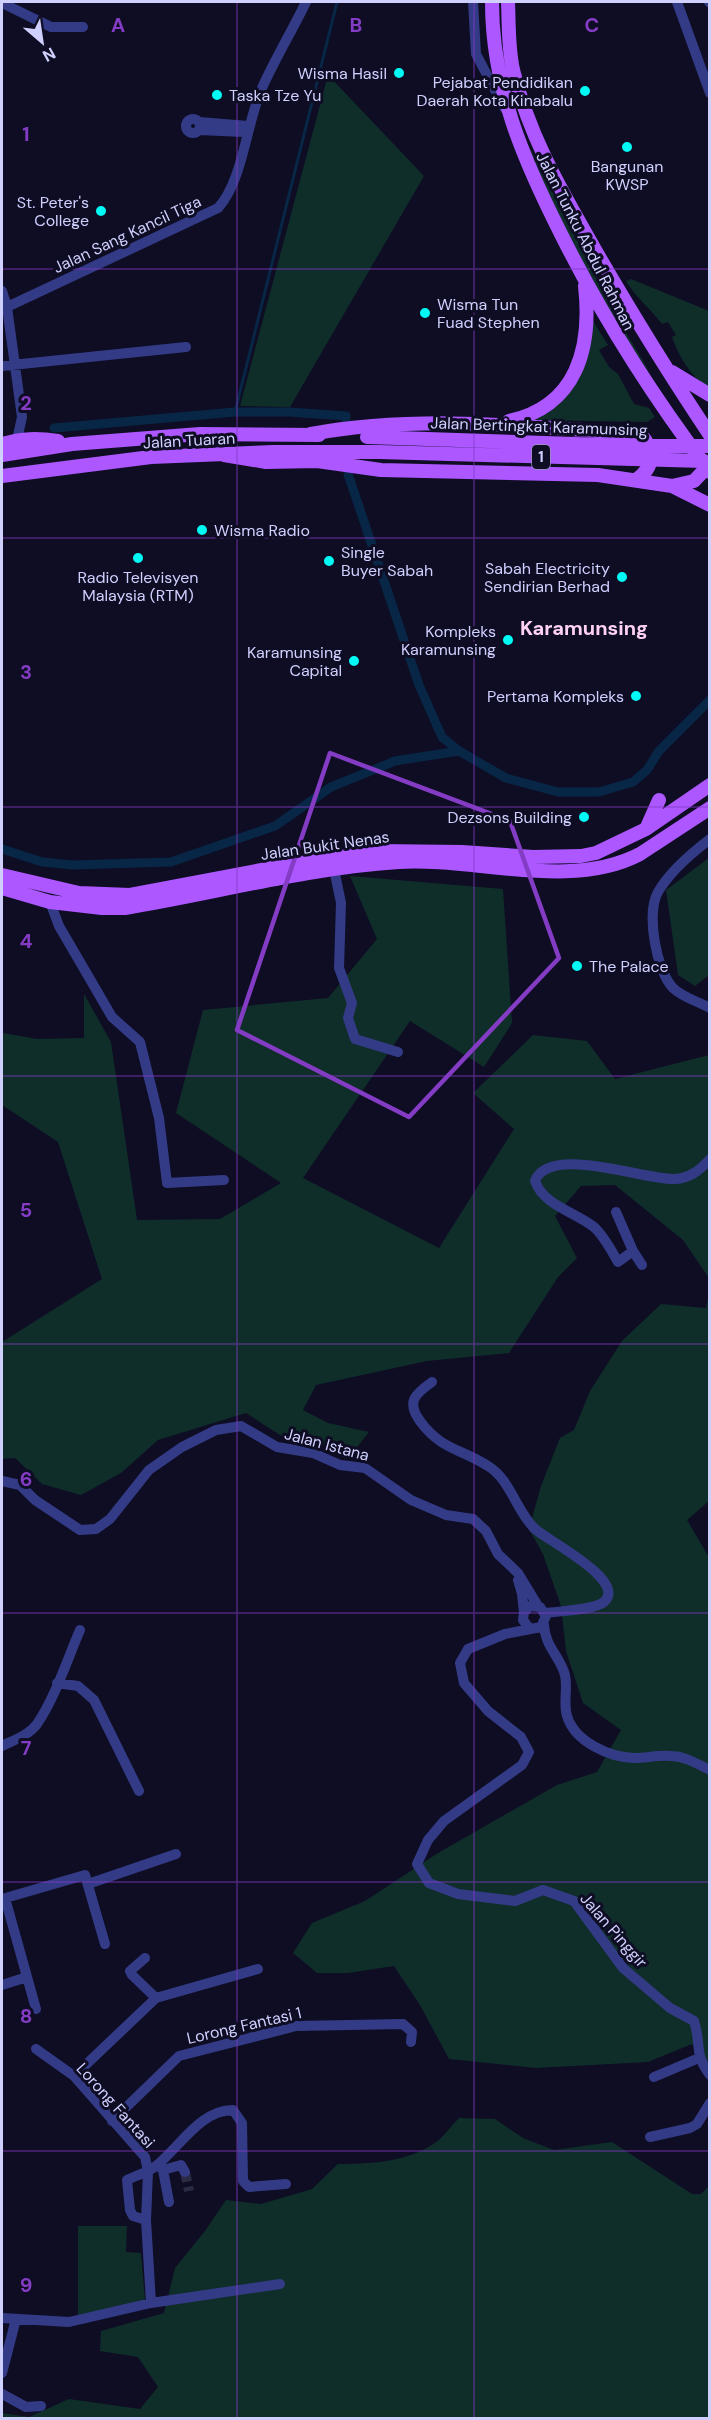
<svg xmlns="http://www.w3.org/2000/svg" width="711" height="2420" viewBox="0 0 711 2420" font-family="'DM Sans',sans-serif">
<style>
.green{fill:#0f2e2a}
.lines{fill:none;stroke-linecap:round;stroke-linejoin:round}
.stream{stroke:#082747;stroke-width:3}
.canal{stroke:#082747;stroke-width:9}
.minor-tunnel{stroke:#2b2a45;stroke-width:10;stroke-dasharray:10 5;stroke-linecap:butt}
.minor{stroke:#343b86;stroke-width:10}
.major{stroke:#ac57ff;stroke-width:14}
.major-bridge{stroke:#ac57ff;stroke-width:14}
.marked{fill:none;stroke:#843cc5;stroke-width:4.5;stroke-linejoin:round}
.grid{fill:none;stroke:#843cc5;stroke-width:1.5;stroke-opacity:0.55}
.poi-dot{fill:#00fbf6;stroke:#0e0d24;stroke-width:2}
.labels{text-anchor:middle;stroke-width:6;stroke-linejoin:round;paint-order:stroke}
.shield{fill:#0e0d24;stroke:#9696bd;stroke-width:1.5}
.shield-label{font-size:15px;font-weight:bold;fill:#d0d0ff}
.poi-label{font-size:16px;fill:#d0d0ff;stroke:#0e0d24;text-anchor:end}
.street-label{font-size:16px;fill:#d0d0ff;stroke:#0e0d24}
.quarter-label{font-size:20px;font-weight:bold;fill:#ffd2f4;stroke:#0e0d24}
.grid-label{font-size:20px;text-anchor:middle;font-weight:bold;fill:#843cc5;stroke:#0e0d24;stroke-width:6;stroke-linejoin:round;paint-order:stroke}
</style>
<rect width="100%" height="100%" fill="#0e0d24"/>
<!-- green -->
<path class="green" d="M328 75 424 176 290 407 240 406Z
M527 143 620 323 651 374 632 349 597 289 535 170Z
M631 279 709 311V389C690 375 680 359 672 337L676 335 668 322 662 324C650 308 636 298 626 281Z
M593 321 608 345 599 350 609 367 618 374 634 404 649 408 655 417 647 422 531 420 563 393Z
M709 858V975L695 986 678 975 666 890Z
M350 876 503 889 512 1023 484 1067 410 1021 303 1178 439 1248 514 1129 473 1093 533 1035 587 1041 615 1079 709 1055V1278L683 1240 615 1185 581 1186 555 1216 577 1258 558 1277 509 1353 427 1361 316 1385 303 1410 328 1423 369 1432 354 1451 283 1437 246 1413 158 1440 121 1473 81 1495 42 1484 15 1458 2 1459V1342L102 1279 58 1142 2 1105V1036L3 1033 37 1039 84 1038V994L111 1042 137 1220 220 1219 281 1183 176 1113 203 1010 328 998 377 939Z
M709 1293V1501L687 1520 710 1559 709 2067 692 2044 648 2062 536 2068 449 2059 420 2005 394 1966 348 1973H317L293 1953 312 1923 365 1901 438 1853 557 1785 597 1772 621 1730 583 1703 566 1651 561 1606 543 1554 529 1529 541 1486 560 1438 574 1430 590 1391 622 1341 661 1304 706 1308Z
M459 2118 495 2119 523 2138 554 2150 612 2142 692 2194H701L709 2186V2418H2V2413L29 2417 69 2399 140 2409 158 2387 138 2357 100 2351 101 2331 164 2313 175 2268 205 2231 226 2200 261 2204 312 2189 338 2164C371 2164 413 2162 440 2139 446 2133 452 2125 459 2118Z
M78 2226H127L126 2252 141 2253 145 2300 78 2318Z"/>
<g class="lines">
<!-- stream -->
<path class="stream" d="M235 412 337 2"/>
<!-- canal -->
<path class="canal" d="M54 428 235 412H289L346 416V420
M348 474 419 685 442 737 459 751 506 778 558 792H599L633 782 647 770 659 751 710 700
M2 849 42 862 73 865 171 862 275 826 331 787 395 761 459 751"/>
<!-- minor-tunnel -->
<path class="minor-tunnel" d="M185 2172 189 2191"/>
<!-- minor -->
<path class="minor" d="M473 2 476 54 505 109
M677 2 710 93
M709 2 710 3
M2 3 51 27H83
M186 126a7 7 0 1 1 14 0a7 7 0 1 1-14 0Z
M199 122 248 126
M199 130 244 132
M2 291 7 307 22 417 17 440
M7 307 218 208C243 181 246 124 262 88 275 59 292 31 306 2
M2 366 186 347
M710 839C693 852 669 873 658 892 646 913 656 970 673 988 682 997 699 1002 710 1008
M334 869 341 903 339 968 352 1003 348 1018 355 1039 398 1052
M50 902 59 926 112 1017 140 1042 159 1118 167 1183 224 1180
M616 1212 633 1251 618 1262C611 1250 604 1236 594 1227 575 1212 543 1205 535 1181 549 1144 644 1180 674 1179 689 1179 700 1170 710 1159
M633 1251 642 1265
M432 1382C415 1394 406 1402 420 1421 441 1450 462 1449 488 1466 511 1480 516 1511 535 1529 547 1540 628 1581 604 1602 594 1610 560 1611 546 1613
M2 1481 20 1485 35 1500 80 1530 96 1529 110 1519 149 1470 182 1447 216 1430 241 1426 277 1447 313 1453 340 1465 365 1468 411 1500 446 1515 473 1519 486 1531 498 1554 518 1573 538 1606
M518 1580 522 1594 524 1612
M544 1625C545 1647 560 1656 565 1675 568 1689 563 1703 567 1716 575 1742 609 1757 634 1758 646 1758 658 1755 671 1756 685 1756 697 1764 710 1770
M529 1628 523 1620 524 1612 530 1606 540 1607 546 1616 541 1627 505 1634 468 1649 460 1663 464 1683 488 1711 521 1737 529 1752 522 1765 444 1821 428 1840 417 1864 429 1883 458 1894 515 1901 543 1890 574 1901 623 1968 670 2008 694 2021C702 2045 693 2053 710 2075
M57 1683 78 1686 94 1700 139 1791
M2 1746C14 1740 29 1735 37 1724 55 1698 67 1660 80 1630
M88 1884 176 1854
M5 1898 36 2009
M2 1899 85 1875 105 1944
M145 1958 130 1971 132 1975 156 1998
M2 1985 27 1977
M36 2049 74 2076 145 2157 148 2172 146 2220 151 2303
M74 2076 156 1998 258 1969
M654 2077 699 2058
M112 2121 179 2056 296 2026 403 2024 412 2032 411 2042
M650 2137 690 2128 697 2124 710 2103
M158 2165 163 2170 169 2202
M163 2170 181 2165 185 2172
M146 2220 133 2216 130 2210 127 2180C137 2175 147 2173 156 2166 180 2147 200 2110 233 2110L242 2123 243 2181 249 2187 286 2184
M2 2318 69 2322 151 2303 280 2284
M2 2373 16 2319
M2 2394 26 2407 41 2406"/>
<!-- major -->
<path class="major" d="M492 2C492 87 523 159 561 234 603 318 653 397 710 472
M508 2C509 25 508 46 513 70 529 136 561 190 594 248 631 312 669 374 710 435
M672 372 710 395
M509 421C577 406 592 348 585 286
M311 434C419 414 531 427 640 434 655 449 655 467 636 480
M2 444C22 438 38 438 58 441
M2 455 72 444 200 434 319 435
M224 455 266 462 317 461 381 470 598 475 672 486 694 481 710 464
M2 476 151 457 273 452H379
M672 486 710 505
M647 827 659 800
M2 875 79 893 130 895 288 865 378 851 462 852 533 857 581 856 596 853 646 829 710 785
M2 888 50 902 102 908H125C216 893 306 868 398 862 474 857 570 891 640 854L710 808"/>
<!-- major-bridge -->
<path class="major-bridge" d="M367 437 633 446H710
M379 452 704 461"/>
</g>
<!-- marked area -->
<path class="marked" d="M330 753 510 821 559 958 409 1117 237 1030Z"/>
<!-- grid -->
<path class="grid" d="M237 2V2418M474 2V2418M2 269H710M2 538H710M2 807H710M2 1076H710M2 1344H710M2 1613H710M2 1882H710M2 2151H710"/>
<!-- markers -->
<g class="poi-dot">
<circle cx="399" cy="73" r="6"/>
<circle cx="585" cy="91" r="6"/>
<circle cx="217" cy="95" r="6"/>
<circle cx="627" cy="147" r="6"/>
<circle cx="101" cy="211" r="6"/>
<circle cx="425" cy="313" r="6"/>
<circle cx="202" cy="530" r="6"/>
<circle cx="138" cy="558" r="6"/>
<circle cx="329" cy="561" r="6"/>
<circle cx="622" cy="577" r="6"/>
<circle cx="508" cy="640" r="6"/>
<circle cx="354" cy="661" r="6"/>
<circle cx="636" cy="696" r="6"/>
<circle cx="584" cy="817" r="6"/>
<circle cx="577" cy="966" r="6"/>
</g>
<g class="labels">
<!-- shield labels -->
<rect class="shield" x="532" y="445" width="18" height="24" rx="4.5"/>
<g class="shield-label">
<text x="541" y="462">1</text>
</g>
<!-- poi labels -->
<g class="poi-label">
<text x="387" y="79">Wisma Hasil</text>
<text x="573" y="88">Pejabat Pendidikan<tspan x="573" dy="18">Daerah Kota Kinabalu</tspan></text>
<text x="229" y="101" text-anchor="start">Taska Tze Yu</text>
<text x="627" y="172" text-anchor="middle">Bangunan<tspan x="627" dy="18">KWSP</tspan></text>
<text x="89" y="208">St. Peter's<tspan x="89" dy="18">College</tspan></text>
<text x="437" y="310" text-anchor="start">Wisma Tun<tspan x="437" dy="18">Fuad Stephen</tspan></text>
<text x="214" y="536" text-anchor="start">Wisma Radio</text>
<text x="341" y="558" text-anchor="start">Single<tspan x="341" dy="18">Buyer Sabah</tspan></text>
<text x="610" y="574">Sabah Electricity<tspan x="610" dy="18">Sendirian Berhad</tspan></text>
<text x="138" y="583" text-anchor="middle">Radio Televisyen<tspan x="138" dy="18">Malaysia (RTM)</tspan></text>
<text x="496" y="637">Kompleks<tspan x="496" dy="18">Karamunsing</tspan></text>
<text x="342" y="658">Karamunsing<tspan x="342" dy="18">Capital</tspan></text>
<text x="624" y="702">Pertama Kompleks</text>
<text x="572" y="823">Dezsons Building</text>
<text x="589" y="972" text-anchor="start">The Palace</text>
</g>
<!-- street labels -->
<g class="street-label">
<text transform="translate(127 234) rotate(-25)" y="6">Jalan Sang Kancil Tiga</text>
<text transform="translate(586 241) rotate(63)" y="6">Jalan Tunku Abdul Rahman</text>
<text transform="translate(539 426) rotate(2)" y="6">Jalan Bertingkat Karamunsing</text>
<text transform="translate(189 440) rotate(-3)" y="6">Jalan Tuaran</text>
<text transform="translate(325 845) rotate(-8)" y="6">Jalan Bukit Nenas</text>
<text transform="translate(327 1444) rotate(15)" y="6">Jalan Istana</text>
<text transform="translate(614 1930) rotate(49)" y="6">Jalan Pinggir</text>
<text transform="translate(244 2025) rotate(-13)" y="6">Lorong Fantasi 1</text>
<text transform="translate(116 2105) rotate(48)" y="6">Lorong Fantasi</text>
</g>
<!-- quarter labels -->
<g class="quarter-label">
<text x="584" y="635">Karamunsing</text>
</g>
</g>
<g class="grid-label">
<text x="118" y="32">A</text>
<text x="356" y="32">B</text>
<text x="592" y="32">C</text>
<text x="26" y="141">1</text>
<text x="26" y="410">2</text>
<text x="26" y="679">3</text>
<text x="26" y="948">4</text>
<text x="26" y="1217">5</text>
<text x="26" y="1486">6</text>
<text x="26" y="1755">7</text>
<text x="26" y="2023">8</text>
<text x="26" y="2292">9</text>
</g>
<!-- border -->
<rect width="711" height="2420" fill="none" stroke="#d0d0ff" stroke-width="6"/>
<!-- north arrow -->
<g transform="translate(42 42) rotate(151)" stroke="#0e0d24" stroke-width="4.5" paint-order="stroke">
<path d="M0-4.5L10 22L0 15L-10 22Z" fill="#d0d0ff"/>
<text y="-9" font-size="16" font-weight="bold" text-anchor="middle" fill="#d0d0ff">N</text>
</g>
</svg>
